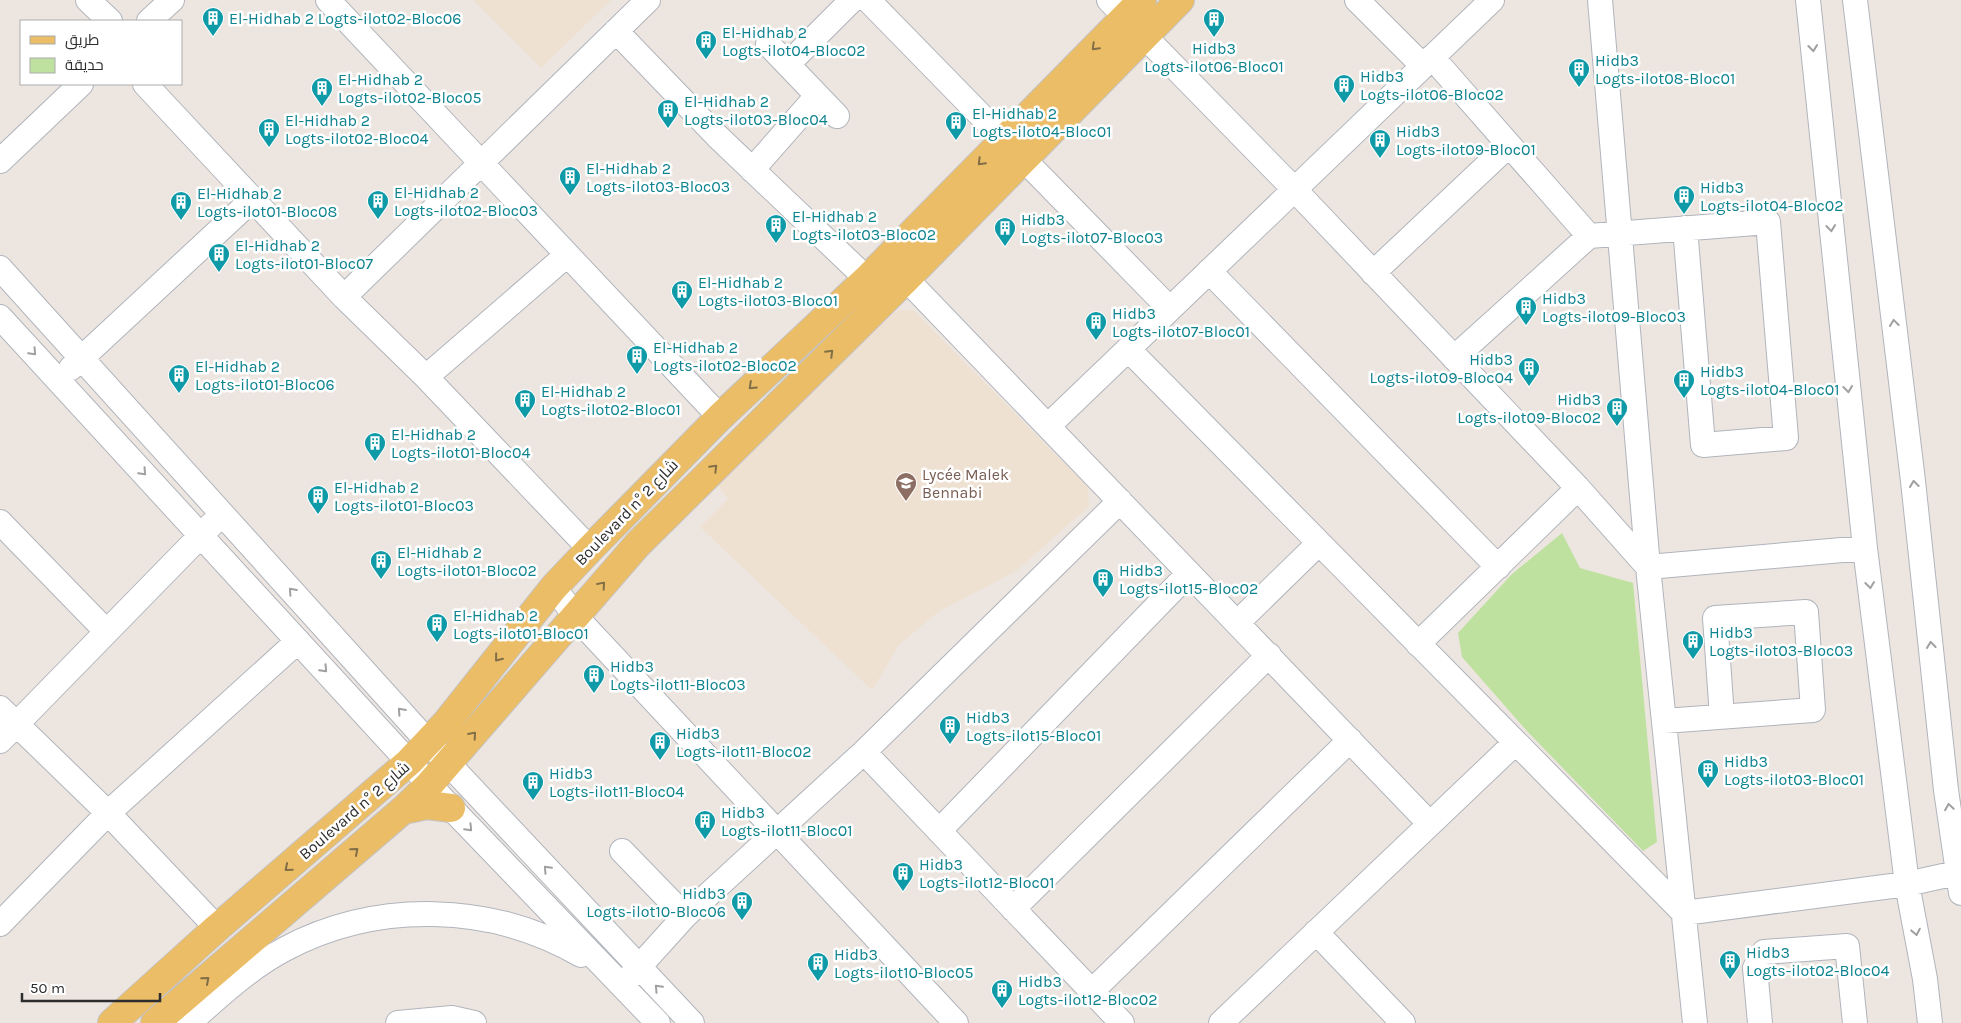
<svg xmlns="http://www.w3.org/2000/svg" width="1961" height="1023" viewBox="0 0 1961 1023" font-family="Karla,Cairo,sans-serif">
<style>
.education{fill:#eee1d1}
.green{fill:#bee19f}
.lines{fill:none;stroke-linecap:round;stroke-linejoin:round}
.minor-casing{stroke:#b0b4bc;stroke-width:26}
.major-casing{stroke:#c4c4c4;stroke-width:30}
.minor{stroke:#fff;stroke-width:24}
.major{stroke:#ebbd67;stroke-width:28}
.oneway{stroke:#826e47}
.oneway2{stroke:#a0a0a0}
.labels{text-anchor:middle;stroke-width:5;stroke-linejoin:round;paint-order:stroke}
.culture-label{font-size:16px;fill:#0d838f;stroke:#fff;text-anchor:start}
.education-label{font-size:16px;fill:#785e54;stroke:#fff;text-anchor:start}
.street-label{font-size:16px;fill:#2d2d2d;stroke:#fff}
</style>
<rect width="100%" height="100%" fill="#ede6e0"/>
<!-- education -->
<path class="education" d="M473 0H611L541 68Z
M902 310H912L916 313 1088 487 1089 506 1016 571 938 612 899 645 872 690 700 527 728 499 716 483 895 312Z"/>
<!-- green -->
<path class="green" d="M1562 533 1580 568 1633 583 1657 842 1643 851 1526 730 1462 657 1458 633 1512 574Z"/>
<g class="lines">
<!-- minor casing -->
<g class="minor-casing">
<path id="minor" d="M88 0 110 21
M328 0 720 417
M868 0 1170 309
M1109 0 1294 189 1578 488 1648 567 1865 548
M1357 0 1423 66
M1600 0 1648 567 1695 1023
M1808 0 1865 548 1907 884 1925 979 1930 1023
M1855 0 1913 481 1946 790 1961 893
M149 21 172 0
M616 31 717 136 867 279
M768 44 837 116
M1432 57 1589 236
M788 64 852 0
M145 84 344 297 426 377 590 549
M0 161 81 84
M752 170 817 96
M886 258 1430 824
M0 268 429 743 692 1023
M1209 271 1498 567
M1373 273 1509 145
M344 297 648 0
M0 317 451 808 658 1023
M1128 349 1684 913 1907 884 1961 872
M1454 358 1589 236 1768 222 1786 438 1703 445 1685 228
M71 368 253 199
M426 377 567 255
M1048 426 1492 0
M0 522 106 631
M554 587 575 616 956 1023
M1237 623 1318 544
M1418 644 1578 488
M0 708 108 813 217 928
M1664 721 1813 710 1806 612 1715 618 1722 717
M0 741 212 524
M864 752 1122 1023
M939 831 1189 573
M622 851 685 916
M1013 909 1269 655
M0 924 108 813 298 641
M1316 932 1403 1023
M628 979 685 916 864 752 1120 501
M1092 991 1350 740
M189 1023C219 996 249 968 285 949 377 900 492 903 581 955
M398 1023 452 1018 474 1023
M1221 1023 1515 743
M1760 1023 1755 968 1764 952 1847 946 1855 1023"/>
</g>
<!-- major casing -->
<g class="major-casing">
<path id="major" d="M403 810 427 805 451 808
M112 1023 217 928 409 762 446 723 554 587 590 549 720 417 867 279 1142 0
M155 1023 403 810 429 785 638 544 906 279 1180 0"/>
</g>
<!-- minor -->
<use href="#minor" class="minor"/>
<!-- major -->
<use href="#major" class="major"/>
</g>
<!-- one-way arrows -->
<defs><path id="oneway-chevron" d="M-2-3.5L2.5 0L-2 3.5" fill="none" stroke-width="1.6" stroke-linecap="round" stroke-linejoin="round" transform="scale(1.25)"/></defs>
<g class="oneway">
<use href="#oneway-chevron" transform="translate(1095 47) rotate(135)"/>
<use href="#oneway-chevron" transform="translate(981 162) rotate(135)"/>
<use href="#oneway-chevron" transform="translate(830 353) rotate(-45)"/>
<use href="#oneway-chevron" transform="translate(752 386) rotate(137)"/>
<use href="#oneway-chevron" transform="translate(714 468) rotate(-45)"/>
<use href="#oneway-chevron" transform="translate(602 585) rotate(-49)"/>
<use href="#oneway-chevron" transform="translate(498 658) rotate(129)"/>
<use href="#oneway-chevron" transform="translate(473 735) rotate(-49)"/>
<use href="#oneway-chevron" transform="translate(355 851) rotate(-41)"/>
<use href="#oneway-chevron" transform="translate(288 868) rotate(140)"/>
<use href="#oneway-chevron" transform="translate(206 980) rotate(-41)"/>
</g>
<g class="oneway2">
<use href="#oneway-chevron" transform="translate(1813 48) rotate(84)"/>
<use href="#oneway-chevron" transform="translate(1831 228) rotate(84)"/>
<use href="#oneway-chevron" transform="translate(1894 323) rotate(-97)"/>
<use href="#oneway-chevron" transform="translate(33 352) rotate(47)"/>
<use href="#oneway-chevron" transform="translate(1848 389) rotate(84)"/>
<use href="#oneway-chevron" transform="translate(143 472) rotate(47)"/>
<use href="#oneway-chevron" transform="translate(1914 484) rotate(-96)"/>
<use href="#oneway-chevron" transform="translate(1870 585) rotate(83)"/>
<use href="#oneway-chevron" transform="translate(292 591) rotate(-132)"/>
<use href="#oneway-chevron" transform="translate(1931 645) rotate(-96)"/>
<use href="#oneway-chevron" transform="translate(324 669) rotate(47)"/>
<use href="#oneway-chevron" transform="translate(401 711) rotate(-132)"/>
<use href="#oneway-chevron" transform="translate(1949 807) rotate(-99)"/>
<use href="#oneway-chevron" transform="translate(469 828) rotate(46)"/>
<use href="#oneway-chevron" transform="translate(547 869) rotate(-133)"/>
<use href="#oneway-chevron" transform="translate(1916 932) rotate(79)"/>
<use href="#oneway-chevron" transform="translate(658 988) rotate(-133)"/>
</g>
<!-- icons -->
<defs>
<g id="building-pin" transform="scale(1.125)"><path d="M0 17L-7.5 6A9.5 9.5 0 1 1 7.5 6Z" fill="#0f9aa8" stroke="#fff"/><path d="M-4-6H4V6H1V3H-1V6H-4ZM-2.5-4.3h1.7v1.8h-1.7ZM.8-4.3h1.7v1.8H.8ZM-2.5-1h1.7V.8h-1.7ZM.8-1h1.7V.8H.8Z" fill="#fff"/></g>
<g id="school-pin" transform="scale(1.125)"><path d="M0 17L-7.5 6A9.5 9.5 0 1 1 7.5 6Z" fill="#8d6e63" stroke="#fff"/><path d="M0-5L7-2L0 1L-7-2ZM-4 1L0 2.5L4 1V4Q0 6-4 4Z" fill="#fff"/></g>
</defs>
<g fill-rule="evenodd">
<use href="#building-pin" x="213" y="18"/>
<use href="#building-pin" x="1214" y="19"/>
<use href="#building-pin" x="706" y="41"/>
<use href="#building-pin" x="1579" y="69"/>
<use href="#building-pin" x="1344" y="85"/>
<use href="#building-pin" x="322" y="88"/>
<use href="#building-pin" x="668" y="110"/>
<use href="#building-pin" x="956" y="122"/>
<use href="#building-pin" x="269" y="129"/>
<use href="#building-pin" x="1380" y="140"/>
<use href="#building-pin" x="570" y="177"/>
<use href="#building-pin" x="1684" y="196"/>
<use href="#building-pin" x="378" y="201"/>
<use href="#building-pin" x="181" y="202"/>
<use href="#building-pin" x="776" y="225"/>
<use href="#building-pin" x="1005" y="228"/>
<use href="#building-pin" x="219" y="254"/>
<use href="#building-pin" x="682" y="291"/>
<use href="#building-pin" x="1526" y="307"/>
<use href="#building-pin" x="1096" y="322"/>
<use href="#building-pin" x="637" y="356"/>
<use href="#building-pin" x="1529" y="368"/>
<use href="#building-pin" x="179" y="375"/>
<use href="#building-pin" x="1684" y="380"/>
<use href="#building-pin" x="525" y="400"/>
<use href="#building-pin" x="1617" y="408"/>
<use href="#building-pin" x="375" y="443"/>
<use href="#school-pin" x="906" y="483"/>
<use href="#building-pin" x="318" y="496"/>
<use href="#building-pin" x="381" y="561"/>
<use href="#building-pin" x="1103" y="579"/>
<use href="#building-pin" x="437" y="624"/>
<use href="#building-pin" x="1693" y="641"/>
<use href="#building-pin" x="594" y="675"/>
<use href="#building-pin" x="950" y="726"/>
<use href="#building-pin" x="660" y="742"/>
<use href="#building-pin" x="1708" y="770"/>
<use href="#building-pin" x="533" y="782"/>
<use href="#building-pin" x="705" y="821"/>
<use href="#building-pin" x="903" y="873"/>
<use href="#building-pin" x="742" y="902"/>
<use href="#building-pin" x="1730" y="961"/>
<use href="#building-pin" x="818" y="963"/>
<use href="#building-pin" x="1002" y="990"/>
</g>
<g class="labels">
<!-- culture labels -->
<g class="culture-label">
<text x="229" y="24">El-Hidhab 2 Logts-ilot02-Bloc06</text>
<text x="722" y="38">El-Hidhab 2<tspan x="722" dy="18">Logts-ilot04-Bloc02</tspan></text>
<text x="1214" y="54" text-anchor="middle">Hidb3<tspan x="1214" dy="18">Logts-ilot06-Bloc01</tspan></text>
<text x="1595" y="66">Hidb3<tspan x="1595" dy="18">Logts-ilot08-Bloc01</tspan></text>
<text x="1360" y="82">Hidb3<tspan x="1360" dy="18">Logts-ilot06-Bloc02</tspan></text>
<text x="338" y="85">El-Hidhab 2<tspan x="338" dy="18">Logts-ilot02-Bloc05</tspan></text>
<text x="684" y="107">El-Hidhab 2<tspan x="684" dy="18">Logts-ilot03-Bloc04</tspan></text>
<text x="972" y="119">El-Hidhab 2<tspan x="972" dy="18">Logts-ilot04-Bloc01</tspan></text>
<text x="285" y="126">El-Hidhab 2<tspan x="285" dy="18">Logts-ilot02-Bloc04</tspan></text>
<text x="1396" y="137">Hidb3<tspan x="1396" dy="18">Logts-ilot09-Bloc01</tspan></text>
<text x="586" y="174">El-Hidhab 2<tspan x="586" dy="18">Logts-ilot03-Bloc03</tspan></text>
<text x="1700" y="193">Hidb3<tspan x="1700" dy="18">Logts-ilot04-Bloc02</tspan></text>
<text x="394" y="198">El-Hidhab 2<tspan x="394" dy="18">Logts-ilot02-Bloc03</tspan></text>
<text x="197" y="199">El-Hidhab 2<tspan x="197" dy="18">Logts-ilot01-Bloc08</tspan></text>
<text x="792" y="222">El-Hidhab 2<tspan x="792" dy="18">Logts-ilot03-Bloc02</tspan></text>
<text x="1021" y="225">Hidb3<tspan x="1021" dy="18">Logts-ilot07-Bloc03</tspan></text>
<text x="235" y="251">El-Hidhab 2<tspan x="235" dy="18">Logts-ilot01-Bloc07</tspan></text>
<text x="698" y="288">El-Hidhab 2<tspan x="698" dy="18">Logts-ilot03-Bloc01</tspan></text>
<text x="1542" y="304">Hidb3<tspan x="1542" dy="18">Logts-ilot09-Bloc03</tspan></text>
<text x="1112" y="319">Hidb3<tspan x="1112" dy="18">Logts-ilot07-Bloc01</tspan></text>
<text x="653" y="353">El-Hidhab 2<tspan x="653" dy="18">Logts-ilot02-Bloc02</tspan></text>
<text x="1513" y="365" text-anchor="end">Hidb3<tspan x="1513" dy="18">Logts-ilot09-Bloc04</tspan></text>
<text x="195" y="372">El-Hidhab 2<tspan x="195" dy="18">Logts-ilot01-Bloc06</tspan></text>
<text x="1700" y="377">Hidb3<tspan x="1700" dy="18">Logts-ilot04-Bloc01</tspan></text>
<text x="541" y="397">El-Hidhab 2<tspan x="541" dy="18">Logts-ilot02-Bloc01</tspan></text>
<text x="1601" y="405" text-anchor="end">Hidb3<tspan x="1601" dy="18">Logts-ilot09-Bloc02</tspan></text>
<text x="391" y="440">El-Hidhab 2<tspan x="391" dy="18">Logts-ilot01-Bloc04</tspan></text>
<text x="334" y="493">El-Hidhab 2<tspan x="334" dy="18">Logts-ilot01-Bloc03</tspan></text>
<text x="397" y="558">El-Hidhab 2<tspan x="397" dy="18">Logts-ilot01-Bloc02</tspan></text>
<text x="1119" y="576">Hidb3<tspan x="1119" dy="18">Logts-ilot15-Bloc02</tspan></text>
<text x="453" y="621">El-Hidhab 2<tspan x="453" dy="18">Logts-ilot01-Bloc01</tspan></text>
<text x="1709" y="638">Hidb3<tspan x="1709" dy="18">Logts-ilot03-Bloc03</tspan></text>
<text x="610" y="672">Hidb3<tspan x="610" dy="18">Logts-ilot11-Bloc03</tspan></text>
<text x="966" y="723">Hidb3<tspan x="966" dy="18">Logts-ilot15-Bloc01</tspan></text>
<text x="676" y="739">Hidb3<tspan x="676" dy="18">Logts-ilot11-Bloc02</tspan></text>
<text x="1724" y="767">Hidb3<tspan x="1724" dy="18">Logts-ilot03-Bloc01</tspan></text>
<text x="549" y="779">Hidb3<tspan x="549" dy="18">Logts-ilot11-Bloc04</tspan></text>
<text x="721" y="818">Hidb3<tspan x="721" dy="18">Logts-ilot11-Bloc01</tspan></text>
<text x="919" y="870">Hidb3<tspan x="919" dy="18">Logts-ilot12-Bloc01</tspan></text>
<text x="726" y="899" text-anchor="end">Hidb3<tspan x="726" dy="18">Logts-ilot10-Bloc06</tspan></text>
<text x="1746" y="958">Hidb3<tspan x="1746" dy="18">Logts-ilot02-Bloc04</tspan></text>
<text x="834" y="960">Hidb3<tspan x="834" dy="18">Logts-ilot10-Bloc05</tspan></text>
<text x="1018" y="987">Hidb3<tspan x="1018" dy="18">Logts-ilot12-Bloc02</tspan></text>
</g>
<!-- education labels -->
<g class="education-label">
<text x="922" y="480">Lycée Malek<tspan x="922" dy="18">Bennabi</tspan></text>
</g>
<!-- street labels -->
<g class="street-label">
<text transform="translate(626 512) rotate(-46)" y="6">Boulevard n° شارع 2</text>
<text transform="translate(354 810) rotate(-41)" y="6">Boulevard n° شارع 2</text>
</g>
</g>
<!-- legend -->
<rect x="20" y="20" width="162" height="65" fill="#ffffff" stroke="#ababab"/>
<rect x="30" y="36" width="25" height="8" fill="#ebbd67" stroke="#ababab"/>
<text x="65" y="45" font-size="15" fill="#2d2d2d">طريق</text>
<rect x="30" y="58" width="25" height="15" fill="#bee19f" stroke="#ababab"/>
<text x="65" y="70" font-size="15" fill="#2d2d2d">حديقة</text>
<!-- scale -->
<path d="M22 993v8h138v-8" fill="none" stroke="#2d2d2d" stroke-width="2.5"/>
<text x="30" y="993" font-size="15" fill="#2d2d2d" stroke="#ffffff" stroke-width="4" paint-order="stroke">50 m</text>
</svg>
